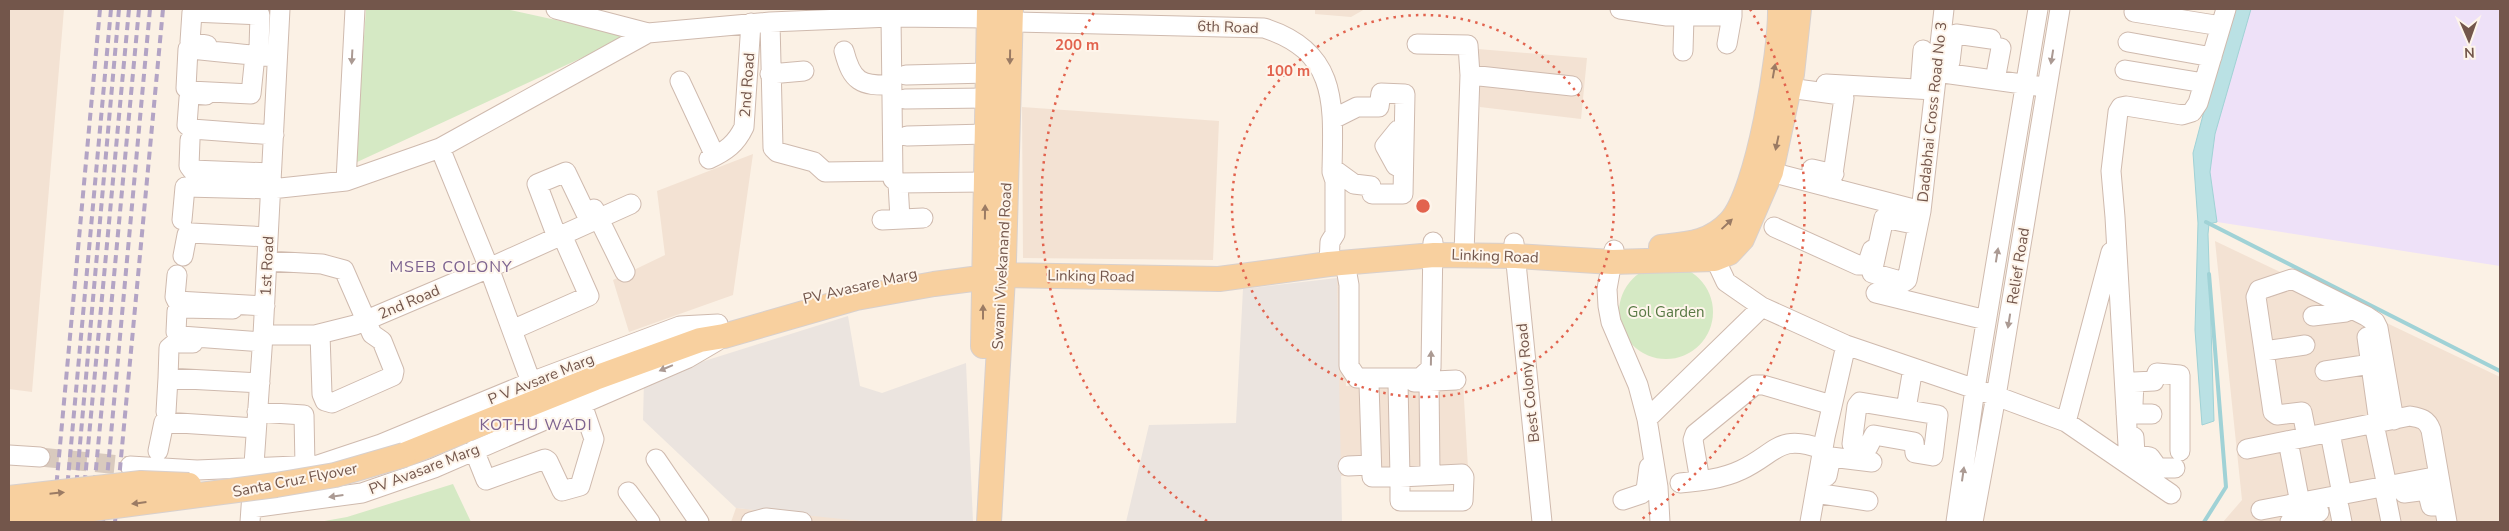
<svg xmlns="http://www.w3.org/2000/svg" width="2509" height="531" viewBox="0 0 2509 531" font-family="'Nunito Sans',sans-serif">
<style>
.residential{fill:#f3e2d3}
.industrial{fill:#ebe4df}
.education{fill:#eee1f8}
.green{fill:#d5e9c4}
.water{fill:#bae1e4;stroke:#a0d2d6}
.lines{fill:none;stroke-linecap:round;stroke-linejoin:round}
.stream{stroke:#a0d2d6;stroke-width:4}
.minor-tunnel{stroke:#d9cabe;stroke-width:19;stroke-dasharray:19 9;stroke-linecap:butt}
.minor-casing{stroke:#cfbaae;stroke-width:21}
.major-casing{stroke:#d8d0cd;stroke-width:26}
.minor{stroke:#fff;stroke-width:19}
.major{stroke:#f8d09f;stroke-width:24}
.rail{stroke:#b3a4c5;stroke-width:4;stroke-dasharray:8 5;stroke-linecap:butt}
.major-bridge-casing{stroke:#d8d0cd;stroke-width:26;stroke-linecap:butt}
.major-bridge{stroke:#f8d09f;stroke-width:24}
.oneway{fill:#ab9a93}
.oneway2{fill:#9b7b64}
.ring{fill:none;stroke:#e2634e;stroke-width:2.5;stroke-dasharray:2.5 5}
.labels{text-anchor:middle;stroke-width:4;stroke-linejoin:round;paint-order:stroke}
.street-label{font-size:15px;fill:#73564b;stroke:#fef5eb}
.park-label{font-size:15px;fill:#577843;stroke:#fef5eb}
.neighbourhood-label{font-size:16px;letter-spacing:1px;fill:#7d6390;stroke:#fef5eb}
.centre{fill:#e2634e;stroke:#fef5eb;stroke-width:2.5}
.ring-label{font-size:15px;text-anchor:middle;font-weight:bold;fill:#e2634e;stroke:#fef5eb;stroke-width:4;stroke-linejoin:round;paint-order:stroke}
</style>
<rect width="100%" height="100%" fill="#fbf1e5"/>
<!-- residential -->
<path class="residential" d="M9 9H64L32 392 9 389Z
M1315 9H1365L1351 17 1315 14Z
M1478 49 1587 58 1581 119 1480 107Z
M1022 107 1219 121 1213 260 1023 258Z
M753 154 733 295 629 332 613 280 665 255 657 191Z
M2215 241 2500 377V522H2223L2242 500Z
M1345 277 1346 386 1463 382 1468 468 1340 476 1337 278Z
M736 508 837 517 871 522H731Z"/>
<!-- industrial -->
<path class="industrial" d="M1337 278 1342 522H1126L1149 425 1236 423 1243 289Z
M848 316 860 386 882 393 966 363 973 522H871L736 508 643 420 644 380Z"/>
<!-- education -->
<path class="education" d="M2251 9H2500V266L2217 222 2210 172 2215 134Z"/>
<!-- green -->
<path class="green" d="M366 9H506L629 36 355 163Z
M1619 312a47 47 0 1 1 94 0a47 47 0 1 1-94 0Z
M453 484 471 522H319L347 517Z"/>
<!-- water -->
<path class="water" d="M2231 9H2251L2215 134 2210 172 2217 222 2209 224 2208 234 2214 421 2202 425 2195 330 2198 223 2193 153Z"/>
<g class="lines">
<!-- stream -->
<path class="stream" d="M2206 222 2500 371
M2204 522 2226 487 2209 274"/>
<!-- minor-tunnel -->
<path class="minor-tunnel" d="M40 457 130 466"/>
<!-- minor casing -->
<g class="minor-casing">
<path id="minor" d="M556 9 648 33 770 22 891 17 989 18
M1620 9 1667 16H1732V9
M2134 12 2221 26
M891 17 893 179 898 183 985 182
M770 22 773 148 777 152 814 162 825 172 892 171
M1011 22 1264 28C1340 52 1333 107 1332 172L1335 181V234L1330 242 1329 264
M2128 42 2212 57
M1417 44 1468 45 1470 75 1464 254
M1727 44 1732 16
M207 45 190 42 192 12 260 15 259 48
M844 51C852 82 861 86 891 85
M1683 51 1684 17
M255 55 251 94 190 91 186 88 188 49H191C220 52 248 55 277 57
M1950 62 1953 37 1956 34 1991 39
M2125 70 2204 83
M1936 72 2037 86
M770 74 804 71
M906 75 988 73
M1470 75 1572 86
M1995 80 2001 48
M680 81 715 156
M1826 84 1934 90
M1789 88 1841 95 1844 98 1831 188
M1920 89 1923 50
M206 95 193 94 189 98 187 125 192 129 274 135
M905 99 987 98
M907 136 986 134
M190 140 189 166 192 170 271 173
M440 148 489 268 531 382
M709 159C726 151 736 144 744 127L751 23
M1396 166 1385 146 1398 130
M1332 168 1354 184 1371 186 1372 194H1403L1405 94 1381 93 1379 107H1357L1333 119
M1812 169 1834 174
M1771 172 1921 211 1944 9
M346 181 355 9
M898 183 900 219
M594 209 625 272
M182 220 185 187 271 189 346 181 440 148 648 33
M882 220 923 218
M1918 225 1884 218 1872 273 1904 282 1907 280 1921 211
M1774 227 1858 265H1867L1872 250
M557 237 537 184 566 172 590 222
M1514 243 1542 522
M1709 246 1726 282 1762 307 1846 345 1996 396 2066 422 2171 494
M1614 250 1607 289 1608 306 1611 322 1638 385 1647 419
M183 256 187 235 191 233 268 237
M267 261 322 264 344 270 372 334 382 341 394 371 393 376 332 403 325 401 322 394 320 334
M1345 263 1349 285V366L1357 378H1420L1431 368 1433 242
M177 275 175 297 177 301 265 306
M1876 293 1986 320
M233 309 180 308 177 311 176 332 181 336 262 342
M2313 316 2346 312
M512 330 589 296 562 235
M263 335H315L355 325 489 268 631 204
M2367 337 2379 423
M2264 351 2305 345
M2325 371 2371 364
M168 378 169 348 175 343H193
M1429 381 1430 475
M1414 382 1456 380
M1369 384 1372 477H1400L1398 383
M1860 402 1938 415 1933 456 1915 453 1914 442 1874 435 1868 447 1852 444 1857 406Z
M2133 404 2134 382 2154 381 2157 373 2180 375V451
M1906 409 1913 368
M166 412 168 378 260 383
M257 412 304 415 305 466
M2126 414H2152
M2066 422 2111 252
M2374 424 2387 486
M2330 433 2342 494
M2134 437 2135 454 2150 457 2158 468H2175
M2307 437 2302 412 2277 415 2273 412 2256 297 2259 290 2292 279 2366 316 2375 322 2378 328 2394 420
M2288 441 2300 503
M2247 449 2410 416C2421 418 2427 419 2431 430L2447 522
M474 450 486 480 545 459 548 461 562 491 580 486 594 439 582 404
M158 451 164 422 256 428
M9 455 40 457
M656 459 699 522
M2129 463 2115 217 2111 171 2118 112 2121 107 2126 106 2182 115 2192 112 2198 103 2226 9
M130 466 197 470 318 465 381 444 531 382 680 326 718 324
M1348 466 1371 465
M1462 474 1464 477 1463 501H1400V477Z
M1827 476 1831 457 1872 462
M1700 481 1693 440 1695 434 1755 385H1763L1832 405
M1680 483C1701 481 1722 479 1741 470 1777 453 1778 433 1822 449
M628 492 650 522
M1815 493 1868 501
M2404 493 2427 490 2431 506 2444 505
M2386 497 2391 522
M1623 500 1641 494 1646 490 1649 467
M2339 507 2342 522
M251 508 362 493 434 468 688 358 717 341
M2261 510 2439 476
M250 522 263 335 280 9
M751 522 766 518 802 522
M1660 522 1658 487 1647 419 1762 307
M1810 522 1825 437 1846 345
M1956 522 1975 389 2038 9
M1973 522 1996 396 2060 9
M2290 522 2294 517 2319 512"/>
</g>
<!-- major casing -->
<g class="major-casing">
<path id="major" d="M1661 247C1689 244 1710 243 1730 222 1758 193 1781 50 1780 9
M983 346 989 9
M404 455 595 378 700 340 724 336 856 298 934 284 1003 275 1219 279 1329 264 1434 255 1516 256 1612 262 1714 259 1729 253 1742 239 1771 172 1792 74 1799 9
M989 522 1004 260 1011 9"/>
</g>
<!-- minor -->
<use href="#minor" class="minor"/>
<!-- major -->
<use href="#major" class="major"/>
<!-- rail -->
<path class="rail" d="M53 522 100 9
M64 522 111 9
M73 522 119 9
M81 522 129 9
M91 522 139 9
M103 522 150 9
M115 522 163 9"/>
<!-- major-bridge casing -->
<g class="major-bridge-casing">
<path id="major-bridge" d="M9 498 141 483 189 485
M9 520 276 485 335 475 404 455"/>
</g>
<!-- major-bridge -->
<use href="#major-bridge" class="major-bridge"/>
</g>
<!-- one-way arrows -->
<defs><path id="oneway-solid" d="M-6-.8H1V-3.2L6.5 0L1 3.2V.8H-6Z" transform="scale(1.25)"/></defs>
<g class="oneway">
<use href="#oneway-solid" transform="translate(352 57) rotate(93)"/>
<use href="#oneway-solid" transform="translate(2052 57) rotate(99)"/>
<use href="#oneway-solid" transform="translate(1997 255) rotate(-81)"/>
<use href="#oneway-solid" transform="translate(2009 321) rotate(99)"/>
<use href="#oneway-solid" transform="translate(1431 358) rotate(-89)"/>
<use href="#oneway-solid" transform="translate(666 368) rotate(157)"/>
<use href="#oneway-solid" transform="translate(1963 474) rotate(-82)"/>
<use href="#oneway-solid" transform="translate(336 496) rotate(172)"/>
</g>
<g class="oneway2">
<use href="#oneway-solid" transform="translate(1010 57) rotate(91)"/>
<use href="#oneway-solid" transform="translate(1774 71) rotate(-80)"/>
<use href="#oneway-solid" transform="translate(1777 143) rotate(102)"/>
<use href="#oneway-solid" transform="translate(985 212) rotate(-89)"/>
<use href="#oneway-solid" transform="translate(1727 224) rotate(-43)"/>
<use href="#oneway-solid" transform="translate(983 312) rotate(-90)"/>
<use href="#oneway-solid" transform="translate(57 493) rotate(-6)"/>
<use href="#oneway-solid" transform="translate(139 503) rotate(173)"/>
</g>
<!-- distance rings -->
<g class="ring">
<circle cx="1423" cy="206" r="191"/>
<path d="M1207 521A382 382 0 0 1 1096 9M1750 9A382 382 0 0 1 1639 521"/>
</g>
<g class="labels">
<!-- street labels -->
<g class="street-label">
<text transform="translate(1228 27) rotate(2)" y="5">6th Road</text>
<text transform="translate(747 85) rotate(-86)" y="5">2nd Road</text>
<text transform="translate(1932 112) rotate(-84)" y="5">Dadabhai Cross Road No 3</text>
<text transform="translate(1495 256) rotate(2)" y="5">Linking Road</text>
<text transform="translate(267 266) rotate(-87)" y="5">1st Road</text>
<text transform="translate(1002 266) rotate(-87)" y="5">Swami Vivekanand Road</text>
<text transform="translate(2018 266) rotate(-81)" y="5">Relief Road</text>
<text transform="translate(1091 276) rotate(1)" y="5">Linking Road</text>
<text transform="translate(860 286) rotate(-13)" y="5">PV Avasare Marg</text>
<text transform="translate(409 302) rotate(-23)" y="5">2nd Road</text>
<text transform="translate(541 379) rotate(-22)" y="5">P V Avsare Marg</text>
<text transform="translate(1528 383) rotate(-96)" y="5">Best Colony Road</text>
<text transform="translate(424 469) rotate(-21)" y="5">PV Avasare Marg</text>
<text transform="translate(295 480) rotate(-11)" y="5">Santa Cruz Flyover</text>
</g>
<!-- park labels -->
<g class="park-label">
<text x="1666" y="317">Gol Garden</text>
</g>
<!-- neighbourhood labels -->
<g class="neighbourhood-label">
<text x="451" y="272">MSEB COLONY</text>
<text x="536" y="430">KOTHU WADI</text>
</g>
</g>
<circle cx="1423" cy="206" r="8" class="centre"/>
<g class="ring-label">
<text x="1077" y="50">200 m</text>
<text x="1288" y="76">100 m</text>
</g>
<!-- border -->
<rect width="2509" height="531" fill="none" stroke="#73564b" stroke-width="20"/>
<!-- north arrow -->
<g transform="translate(2469 40) rotate(178)" stroke="#fef5eb" stroke-width="4" paint-order="stroke">
<path d="M0-4L9 19L0 12L-9 19Z" fill="#73564b"/>
<text y="-8" font-size="14" font-weight="bold" text-anchor="middle" fill="#73564b">N</text>
</g>
</svg>
